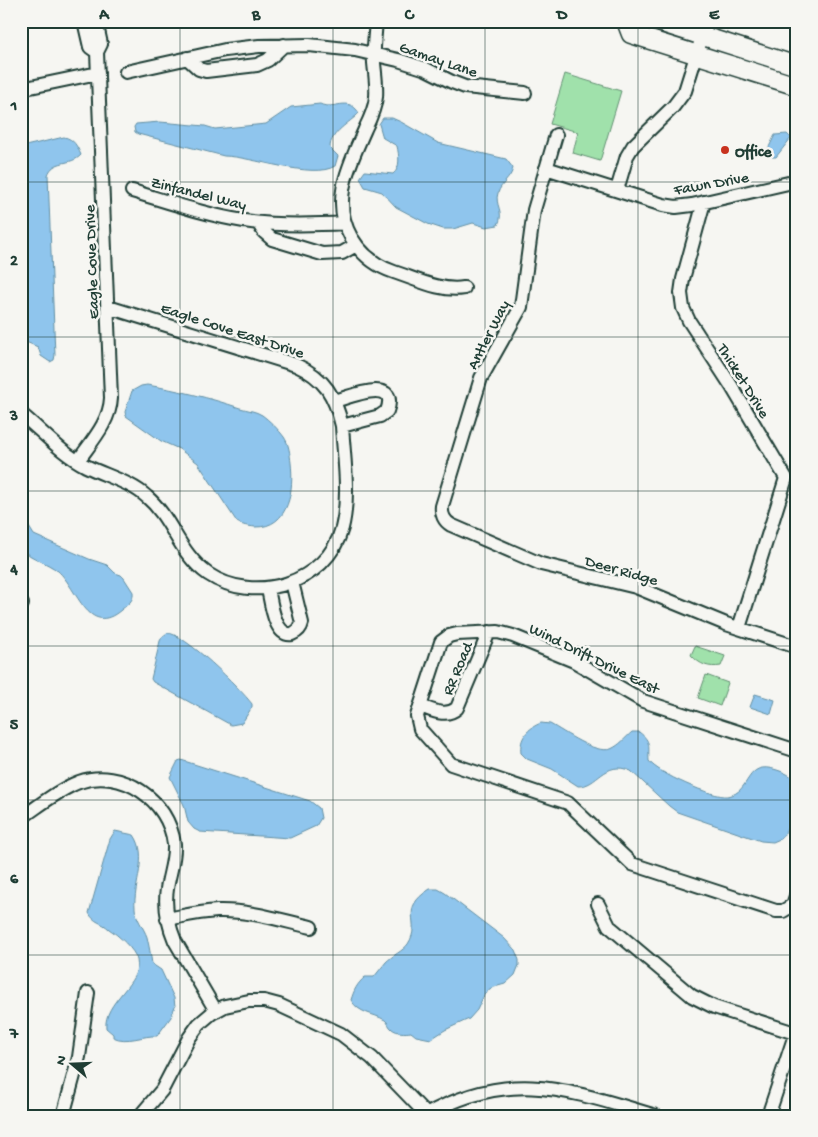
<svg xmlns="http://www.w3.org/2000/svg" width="818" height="1137" viewBox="0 0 818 1137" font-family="'Gochi Hand',sans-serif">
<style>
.green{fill:#a0e1ab;stroke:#608f70}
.water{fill:#8fc5ed;stroke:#628fa3}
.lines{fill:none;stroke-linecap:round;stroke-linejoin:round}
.minor-casing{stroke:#1f3d34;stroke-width:16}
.secondary-casing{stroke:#1f3d34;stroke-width:21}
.minor{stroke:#f6f6f2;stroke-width:12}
.secondary{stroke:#f6f6f2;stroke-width:18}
.grid{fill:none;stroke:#1f3d34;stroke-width:1;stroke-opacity:0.55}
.poi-dot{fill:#c8321e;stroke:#f6f6f2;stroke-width:2}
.labels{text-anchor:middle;stroke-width:5;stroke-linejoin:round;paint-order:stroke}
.street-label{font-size:16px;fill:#1f3d34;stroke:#f6f6f2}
.poi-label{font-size:16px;font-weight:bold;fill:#1f3d34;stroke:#f6f6f2;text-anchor:start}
.neatline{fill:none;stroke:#1f3d34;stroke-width:2}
.grid-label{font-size:16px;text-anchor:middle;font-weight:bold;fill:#1f3d34}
</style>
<rect width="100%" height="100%" fill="#f6f6f2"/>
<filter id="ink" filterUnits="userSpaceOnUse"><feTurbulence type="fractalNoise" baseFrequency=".02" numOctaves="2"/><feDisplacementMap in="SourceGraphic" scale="10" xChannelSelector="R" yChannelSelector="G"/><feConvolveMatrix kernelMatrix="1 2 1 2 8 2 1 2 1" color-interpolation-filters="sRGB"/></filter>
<g filter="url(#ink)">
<!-- green -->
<path class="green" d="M565 74 621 91 600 161 573 153 578 132 550 124Z
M695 646 725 656 721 666C709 668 700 665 691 655Z
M706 675 728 683 720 706 698 698Z"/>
<!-- water -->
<path class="water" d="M320 104C334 111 348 95 359 113 350 123 330 132 330 148L338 156 335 166C313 180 250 156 224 156L138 134 135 132 134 127 136 124 160 122 205 126 215 129 266 124 291 107Z
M383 118H392L401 122 438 143 506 159 513 168C511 179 501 183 498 193 494 205 505 211 498 225L486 227 473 223 453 229H443L428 224 396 207 382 192 365 187 360 178 365 171 393 174C401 168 399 155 397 146L383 138 379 124Z
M787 134 791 138 776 157H772L767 151 775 135Z
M64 137C74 139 77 146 81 155 71 166 53 159 48 175L55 355 54 360 50 362 41 356 38 347 21 340V147Z
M147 385C178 390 210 398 240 408 247 410 256 411 262 415 269 420 279 430 284 437 289 444 290 454 291 463 294 488 290 528 255 527 248 526 243 526 237 522L198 463 179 449 161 441 126 416 125 412 132 391 141 386Z
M21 514 34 535 89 559 107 565 115 573 121 575 124 578 133 592C134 601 128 604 121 610 88 638 78 589 58 571 46 562 32 559 21 549Z
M167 633C183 632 241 689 252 704V707L242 723 231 725 153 682 151 679 160 641 162 637Z
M755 694 775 700 771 714 750 707Z
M541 723 550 724C565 732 594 754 611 749 620 745 625 738 632 732H639C652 742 648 746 649 761 657 773 713 798 728 796 752 792 744 759 777 770 784 772 792 776 797 781V809L785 833 780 839 773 842 761 841 677 812 669 806 631 771C604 759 598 787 578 786L552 769 527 759 521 753C519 738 528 728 541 723Z
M181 760 310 801 319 808 321 818 316 826 290 838 200 832 194 829 188 822 184 805 170 777 178 761Z
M115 831 134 835C149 856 133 885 135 908 135 917 144 928 147 937 149 946 151 956 152 964L161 970 174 998 175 1006 171 1017 157 1036C143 1035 127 1044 113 1037V1034L106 1028C103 1002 142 983 137 960 135 950 118 935 109 929 102 922 94 923 89 913L110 839Z
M430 889H438L445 893 504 938 515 950 519 960V965L515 975 505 984 491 988 485 993 477 1010 469 1019 445 1030 431 1039 416 1036 411 1032C405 1033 397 1033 392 1029 389 1027 388 1022 385 1020 373 1013 359 1014 351 1000 354 990 357 984 365 977H374C378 972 382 967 386 962 393 955 403 951 408 944 423 921 397 910 430 889Z"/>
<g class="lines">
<!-- minor casing -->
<g class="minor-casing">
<path id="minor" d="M84 21 90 47 97 52
M376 21C375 35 373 49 374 63 375 74 377 86 376 97 375 108 370 119 365 129 350 164 330 200 351 237 361 254 376 266 394 272 416 279 441 292 464 288
M187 58 199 69 206 71 257 65 268 60 284 45
M126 72 225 50 259 46 309 45 355 50 398 60 426 69 452 82 465 87 525 93
M21 89 98 73
M556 135 534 210 521 307 481 378 442 506C441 514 444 521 451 525L541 564 636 587 726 624 797 647
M546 168 663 205 676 207 692 205 797 181
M617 190 627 156 633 146 673 107 685 91 707 21
M132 191C169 202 206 215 244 221 278 226 311 225 345 223
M704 202 683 279 681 293 683 308 689 321 732 387 786 478 739 628
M258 223 264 232 272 239 322 254 342 253 356 245
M335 401C349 397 400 376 387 411L380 416 342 426
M21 414C42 431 62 454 86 466 106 476 131 482 147 497 172 518 179 554 208 574 254 605 327 584 342 528 350 496 344 459 342 426 335 396 325 378 296 365L108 307
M78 461C91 442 110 422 111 398L97 52 101 44 96 21
M268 589C271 601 274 637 292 634 297 632 301 628 302 623L292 582
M21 604H22
M420 706C432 710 446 718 457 708L489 632
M797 751 643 701 574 661 513 636 498 632 457 634 449 636 441 642 417 716 420 729 451 764 568 803 632 864 776 911H783L793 905 797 893
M21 818C39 806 58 790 79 782 122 767 169 800 174 844 175 860 169 874 167 889 164 908 168 924 175 941L216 1011
M598 904 609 926 692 996 714 1007 795 1033
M167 919C183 916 200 912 217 911 249 910 280 920 311 927
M63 1116 79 1057 88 993
M140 1116 162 1090 189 1038 199 1024 212 1013 225 1006 249 1001H264L279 1005 341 1034 372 1058 426 1114
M424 1116C511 1067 568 1090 656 1116
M768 1116 797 1029"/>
</g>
<!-- secondary casing -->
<g class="secondary-casing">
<path id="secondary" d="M626 21 631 34 797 86
M656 21 797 66"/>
</g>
<!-- minor -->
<use href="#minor" class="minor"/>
<!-- secondary -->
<use href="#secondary" class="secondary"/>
</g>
</g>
<!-- grid -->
<path class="grid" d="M180 21V1116M333 21V1116M485 21V1116M638 21V1116M21 182H797M21 337H797M21 491H797M21 646H797M21 800H797M21 955H797"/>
<!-- markers -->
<circle class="poi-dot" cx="725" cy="150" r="5"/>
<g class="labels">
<!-- street labels -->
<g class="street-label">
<text transform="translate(439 58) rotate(19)" y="6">Gamay Lane</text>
<text transform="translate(711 182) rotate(-10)" y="6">Fawn Drive</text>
<text transform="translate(199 192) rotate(14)" y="6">Zinfandel Way</text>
<text transform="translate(90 262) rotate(-92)" y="6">Eagle Cove Drive</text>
<text transform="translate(233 329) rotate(18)" y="6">Eagle Cove East Drive</text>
<text transform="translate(487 334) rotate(-63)" y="6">Antler Way</text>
<text transform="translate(745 380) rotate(58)" y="6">Thicket Drive</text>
<text transform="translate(622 569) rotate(16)" y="6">Deer Ridge</text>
<text transform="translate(595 657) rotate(26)" y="6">Wind Drift Drive East</text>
<text transform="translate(456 668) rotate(-67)" y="6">RR Road</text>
</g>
<!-- poi labels -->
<g class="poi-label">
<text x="735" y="156">Office</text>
</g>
</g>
<!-- margin -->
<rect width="818" height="1137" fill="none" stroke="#f6f6f2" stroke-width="55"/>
<!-- north arrow -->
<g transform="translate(72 1064) rotate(289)" stroke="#f6f6f2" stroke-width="4" paint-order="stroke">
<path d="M0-4L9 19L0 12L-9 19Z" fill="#1f3d34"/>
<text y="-8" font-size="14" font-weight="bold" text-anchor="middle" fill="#1f3d34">N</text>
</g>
<rect x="28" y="28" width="762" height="1082" class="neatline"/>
<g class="grid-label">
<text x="104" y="19">A</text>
<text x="256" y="19">B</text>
<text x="409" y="19">C</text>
<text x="562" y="19">D</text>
<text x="714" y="19">E</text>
<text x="14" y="110">1</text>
<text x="14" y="265">2</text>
<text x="14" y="420">3</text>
<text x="14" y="574">4</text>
<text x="14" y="729">5</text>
<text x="14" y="883">6</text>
<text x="14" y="1038">7</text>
</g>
</svg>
